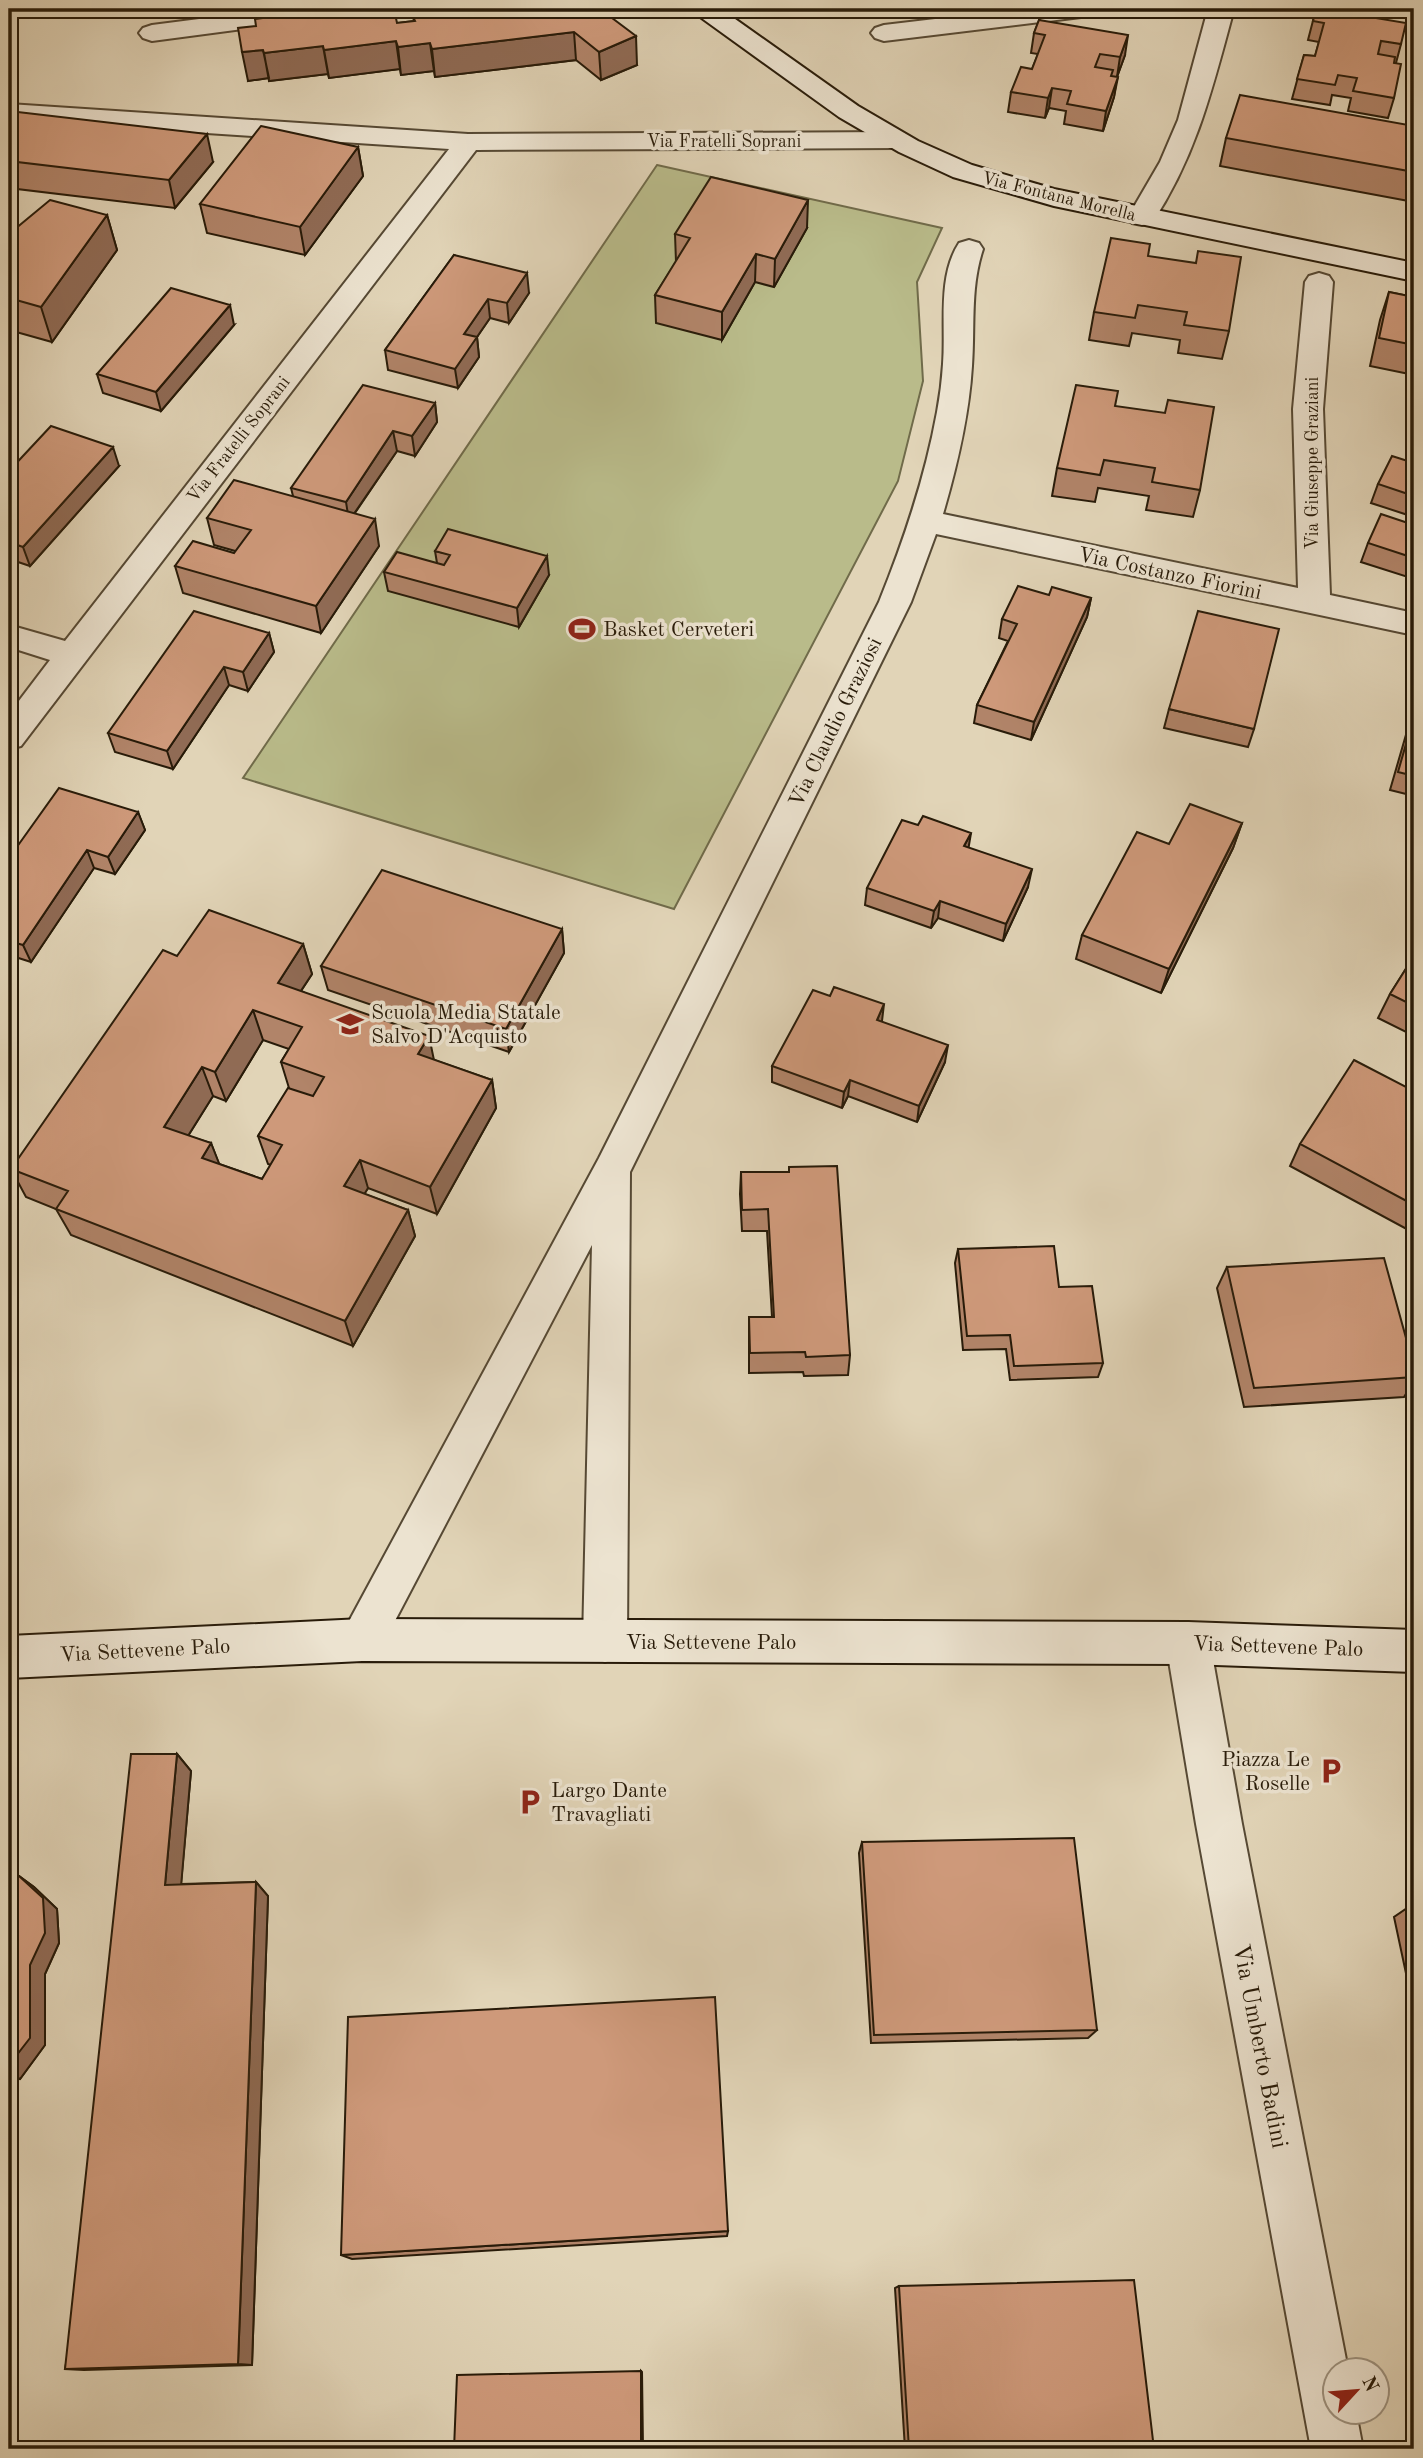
<svg xmlns="http://www.w3.org/2000/svg" width="1423" height="2458" viewBox="0 0 1423 2458" font-family="'Old Standard TT',serif">
<style>
.green{fill:#b9bb8a;stroke:#706b4a;stroke-width:2}
.lines{fill:none;stroke-linecap:round;stroke-linejoin:round}
.street-casing{stroke:#564934;stroke-width:4}
.secondary-casing{stroke:#281b09;stroke-width:4}
.street{fill:#ece3d0;fill-rule:evenodd}
.secondary{fill:#ece3d0;fill-rule:evenodd}
.wall{fill:#b18469;stroke:#281b09;stroke-width:2;fill-rule:evenodd}
.shaded-wall{fill:#906b55;stroke:#281b09;stroke-width:2}
.building{fill:#ce997a;stroke:#281b09;stroke-width:2;fill-rule:evenodd}
.labels{text-anchor:middle;stroke-width:7;stroke-linejoin:round;paint-order:stroke}
.far-street-label{font-size:18px;fill:#281b09;stroke:#ece3d0}
.street-label{font-size:21px;fill:#281b09;stroke:#ece3d0}
.poi-label{font-size:21px;fill:#281b09;stroke:#ece3d0;text-anchor:start}
.near-street-label{font-size:24px;fill:#281b09;stroke:#ece3d0}
</style>
<rect width="100%" height="100%" fill="#e1d4b7"/>
<filter id="stains"><feTurbulence type="fractalNoise" baseFrequency=".00286" numOctaves="4"/><feColorMatrix values="0 0 0 0 .2 0 0 0 0 .09 0 0 0 0 .02 0 0 0 .5 -.17"/></filter>
<radialGradient id="worn" r=".72"><stop offset=".6" stop-color="#630" stop-opacity="0"/><stop offset="1" stop-color="#630" stop-opacity=".3"/></radialGradient>
<!-- green -->
<path class="green" d="M657 165 942 228 917 282 923 381 898 481 674 909 243 778Z"/>
<g class="lines">
<!-- street casing -->
<g class="street-casing">
<path id="street" d="M278 9H346L342 14 333 17 152 41 143 38 139 33 143 28 152 25Z
M1021 9H1094L1090 14 1081 17 884 41 875 38 871 33 875 28 884 25Z
M1208 9H1234C1213 86 1197 155 1152 223L1142 225 1132 223 1128 217 1160 162 1178 120Z
M9 104 468 134 896 132 905 134 909 140 905 146 896 148 476 150 21 746 9 749V714L50 660 9 647V625L65 641 449 149 9 120Z
M969 240 979 243 983 249C970 288 975 326 972 366 969 416 957 466 943 514L1298 588 1293 409 1305 282 1309 276 1319 273 1329 276 1333 282 1323 409 1330 595 1414 613V635L936 534 911 602 630 1172 627 1641 620 1656 605 1662 590 1656 583 1641 592 1245 377 1655 362 1661 347 1655 340 1640 347 1625 599 1158 879 602C904 540 925 478 937 412 940 396 942 380 943 364 946 325 937 277 959 243Z
M1188 1622 1203 1628 1210 1643 1242 1824 1348 2370H1336V2412H1356L1363 2449H1311L1196 1824 1166 1643 1173 1628Z"/>
</g>
<!-- secondary casing -->
<g class="secondary-casing">
<path id="secondary" d="M693 9H721L858 106 918 141 972 165 1054 189 1414 263V281L1054 206 953 177 899 152 839 117 696 14Z
M362 1619 1188 1622 1414 1630V1672L1188 1664 362 1661 9 1678V1636Z"/>
</g>
<!-- street -->
<use href="#street" class="street"/>
<!-- secondary -->
<use href="#secondary" class="secondary"/>
</g>
<!-- wall -->
<path class="wall" d="M600 9 637 65 601 80 576 60 435 77 434 71 401 75 400 69 329 78 328 74 269 81V78L248 81 256 26 308 15 397 23 414 21 413 17 477 11Z
M1316 9 1401 44 1396 63 1394 98 1388 118 1348 111 1351 98 1332 95 1330 105 1292 99 1304 55 1315 56 1319 42 1308 40Z
M1039 20 1125 55 1117 77 1114 97 1103 131 1064 124 1066 111 1049 108 1045 118 1008 112 1011 92 1032 69 1038 54 1031 53 1034 33Z
M9 111 213 162 175 208 9 188Z
M1414 126V202L1220 166 1226 138Z
M358 147 363 176 305 255 207 233 200 204Z
M107 215 117 250 52 342 9 330V234Z
M807 228 774 287 755 282 722 340 656 323 655 295 676 262 675 234Z
M454 255 529 293 509 323 490 318 477 337 479 357 458 388 388 370 385 350Z
M1148 256 1229 331 1222 359 1178 353 1180 340 1132 333 1129 346 1089 340 1094 312Z
M1389 292 1414 297V375L1370 366 1380 320Z
M234 325 161 411 103 393 97 374Z
M435 403 437 422 415 456 397 451 355 513 379 546 321 633 183 593 175 566 234 553 235 551 214 545 207 518 293 496 291 488Z
M1115 406 1200 490 1193 517 1146 510 1149 496 1098 488 1095 502 1052 496 1057 468Z
M1414 463V517L1371 503 1378 484Z
M119 466 30 566 9 559V471Z
M1414 525V579L1361 562 1368 543Z
M435 551 549 575 519 627 388 591 384 572 437 563Z
M1049 595 1091 598 1087 617 1031 740 974 723 977 705 1008 641 999 638 1002 619Z
M269 633 274 652 248 691 229 685 173 769 115 752 108 733Z
M1414 707V796L1390 790Z
M1169 709 1254 729 1248 747 1164 728Z
M138 812 145 830 115 874 94 868 31 962 9 955V858Z
M1242 823 1233 848 1161 993 1076 959 1082 935 1169 844Z
M968 848 1028 887 1003 941 938 918 931 928 865 905 867 888Z
M562 929 564 953 509 1052 328 990 321 966Z
M303 944 312 974 301 991 434 1060 492 1080 496 1108 437 1214 368 1188 364 1194 408 1210 415 1236 353 1346 71 1235 56 1209 26 1197 11 1169 177 956ZM263 1040 289 1049 281 1062 289 1088 258 1136 268 1164 271 1165 262 1179 219 1164 211 1143 188 1136 213 1096 226 1101Z
M1414 956V1036L1378 1018 1390 994Z
M882 1022 945 1062 917 1122 848 1096 842 1108 772 1082V1066Z
M1414 1091V1233L1290 1166 1300 1144Z
M741 1172H789L850 1355 848 1375 804 1376 803 1372 749 1373V1317H772L767 1231H742L740 1194Z
M958 1249 1059 1287 1103 1363 1098 1377 1010 1380 1006 1349 963 1350 955 1263Z
M1227 1267 1414 1367V1381L1404 1397 1244 1407 1217 1288Z
M177 1754 191 1771 181 1884 256 1882 268 1896 252 2365 84 2370 65 2369Z
M862 1842 1097 2030 1088 2038 871 2043 859 1853Z
M9 1876H19L34 1887 57 1909 59 1943 45 1974V2045L20 2079 9 2080Z
M1413 1904H1414V2011L1394 1917Z
M728 2231 727 2236 352 2259 341 2255Z
M899 2286 1154 2449H905L895 2288Z"/>
<!-- shaded-wall -->
<path class="shaded-wall" d="M574 32 576 60 435 77 432 49Z
M1128 35 1125 55 1117 77 1120 57Z
M636 36 637 65 601 80 599 52Z
M396 41 400 69 329 78 324 50Z
M430 43 434 71 401 75 398 47Z
M323 46 328 74 269 81 264 53Z
M263 50 269 78 248 81 242 52Z
M1118 77 1114 97 1103 131 1106 111Z
M1052 88 1049 108 1045 118 1048 98Z
M207 134 213 162 175 208 169 180Z
M358 147 363 176 305 255 300 227Z
M808 200 807 228 774 287 775 259Z
M107 215 117 250 52 342 41 307Z
M756 254 755 282 722 340V312Z
M527 273 529 293 509 323 507 303Z
M488 299 490 318 477 337 479 357 458 388 455 369 464 334Z
M230 305 234 325 161 411 156 392Z
M435 403 437 422 415 456 412 436Z
M393 431 397 451 349 521 346 502Z
M113 447 119 466 30 566 23 547Z
M375 519 379 546 321 633 316 606Z
M547 556 549 575 519 627 517 608Z
M1091 598 1087 617 1031 740 1034 722Z
M269 633 274 652 248 691 243 672Z
M224 667 229 685 173 769 167 751Z
M138 812 145 830 115 874 108 857Z
M1242 823 1233 848 1161 993 1169 969Z
M971 833 968 851 964 846Z
M87 850 94 868 31 962 23 945Z
M1032 869 1028 887 1003 941 1006 924Z
M940 901 938 918 931 928 934 911Z
M562 929 564 953 509 1052 506 1029Z
M303 944 312 974 287 1012 278 983Z
M884 1004 882 1021 875 1036 877 1020Z
M253 1010 263 1040 226 1101 215 1072Z
M9 1012 14 1022 9 1030Z
M429 1036 435 1065 418 1054Z
M948 1045 945 1062 917 1122 919 1106Z
M202 1067 213 1096 176 1155 164 1127Z
M492 1080 496 1108 437 1214 430 1187Z
M850 1080 848 1096 842 1108 844 1092Z
M211 1143 222 1171 202 1158Z
M360 1160 368 1188 353 1213 344 1186Z
M408 1210 415 1236 353 1346 345 1321Z
M177 1754 191 1771 180 1898 165 1885Z
M19 1876 34 1887 57 1909 59 1943 45 1974V2045L20 2079 9 2074Z
M256 1882 268 1896 252 2365 238 2364Z
M641 2371 642 2372 643 2449H641Z"/>
<!-- building -->
<path class="building" d="M300 9H307L308 15 360 9H394L397 23 415 21 413 17 444 13 443 10 456 9H476L477 11 490 9H600L636 36 599 52 574 32 432 49 430 43 398 47 396 41 324 50 323 46 264 53 263 50 242 52 238 28 256 26 255 19 279 16 277 12Z
M1316 9H1322L1406 23 1401 44 1381 41 1378 54 1395 57 1394 63 1401 64 1394 98 1353 91 1357 78 1338 75 1335 85 1297 79 1304 55 1315 56 1324 23 1313 21Z
M1039 20 1128 35 1120 57 1100 54 1095 67 1113 70 1111 76 1118 77 1106 111 1067 104 1071 91 1052 88 1048 98 1011 92 1021 67 1032 69 1045 35 1034 33Z
M1240 95 1414 126V172L1226 138Z
M9 111 207 134 169 180 9 161Z
M261 126 358 147 300 227 200 204Z
M711 177 808 200 775 259 756 254 722 312 655 295 690 238 675 234Z
M50 200 107 215 41 307 9 298V234Z
M1111 238 1150 244 1148 256 1196 263 1198 251 1241 257 1229 331 1184 325 1187 312 1138 305 1135 318 1094 312Z
M454 255 527 273 507 303 488 299 464 334 477 337 455 369 385 350Z
M171 288 230 305 156 392 97 374Z
M1389 292 1414 297V345L1379 338Z
M363 385 435 403 412 436 393 431 346 502 291 488Z
M1076 385 1118 391 1115 406 1165 413 1168 400 1214 407 1200 490 1152 482 1155 468 1104 460 1100 475 1057 468Z
M51 426 113 447 23 547 9 542V471Z
M1392 456 1414 463V496L1378 484Z
M234 480 375 519 316 606 175 566 193 541 234 553 251 530 207 518Z
M1381 514 1414 525V558L1368 543Z
M448 529 547 556 517 608 384 572 397 552 444 565 450 555 435 551Z
M1018 586 1049 595 1052 587 1091 598 1034 722 977 705 1017 624 1002 619Z
M194 611 269 633 243 672 224 667 167 751 108 733Z
M1198 611 1279 629 1254 729 1169 709Z
M1414 716V776L1398 772Z
M59 788 138 812 108 857 87 850 23 945 9 941V858Z
M1190 804 1242 823 1169 969 1082 935 1137 832 1169 844Z
M923 816 971 833 964 846 1032 869 1006 924 940 901 934 911 867 888 902 820 918 825Z
M382 870 562 929 506 1029 321 966Z
M209 910 303 944 278 983 429 1036 418 1054 492 1080 430 1187 360 1160 344 1186 408 1210 345 1321 56 1209 68 1191 11 1169 163 950 177 956ZM253 1010 302 1027 281 1062 324 1077 313 1096 288 1088 258 1136 282 1145 262 1179 202 1158 211 1143 164 1127 202 1067 215 1072Z
M1414 956V1006L1390 994Z
M834 987 884 1004 877 1020 948 1045 919 1106 850 1080 844 1092 772 1066 813 990 830 996Z
M1354 1060 1414 1091V1205L1300 1144Z
M837 1166 850 1355 806 1357 805 1352 750 1353 749 1317H774L768 1209 742 1210 741 1172H789V1167Z
M1054 1246 1059 1287 1092 1286 1103 1363 1014 1366 1010 1335 967 1336 958 1249Z
M1384 1258 1414 1367V1377L1254 1388 1227 1267Z
M131 1754H177L165 1885 256 1882 238 2364 65 2369Z
M1074 1838 1097 2030 874 2035 862 1842Z
M9 1876H19L43 1898 45 1933 30 1965V2038L9 2065Z
M715 1997 728 2231 341 2255 348 2017Z
M1134 2280 1154 2449H909L899 2286Z
M641 2371V2449H454L457 2375Z"/>
<!-- icons -->
<defs>
<g id="stadium-bare" transform="scale(2.1)"><path d="M0-5a6.5 5 0 1 0 0 10a6.5 5 0 1 0 0-10ZM-3.5-1.8h7v3.6h-7Z" fill="#8f2418" stroke="#ece3d0" stroke-width="2.5" paint-order="stroke"/></g>
<g id="school-bare" transform="scale(2.1)"><path d="M0-5L7-2L0 1L-7-2ZM-4 1L0 2.5L4 1V4Q0 6-4 4Z" fill="#8f2418" stroke="#ece3d0" stroke-width="2.5" paint-order="stroke"/></g>
<g id="parking-bare" transform="scale(2.1)"><path d="M-3.5-5.5H1a3.5 3.5 0 0 1 0 7H-1V5.5H-3.5ZM-1-3.4V-.6H.8a1.4 1.4 0 0 0 0-2.8Z" fill="#8f2418" stroke="#ece3d0" stroke-width="2.5" paint-order="stroke"/></g>
</defs>
<g fill-rule="evenodd">
<use href="#stadium-bare" x="582" y="629"/>
<use href="#school-bare" x="350" y="1024"/>
<use href="#parking-bare" x="1331" y="1771"/>
<use href="#parking-bare" x="530" y="1802"/>
</g>
<g class="labels">
<!-- far-street labels -->
<g class="far-street-label">
<text x="724" y="147">Via Fratelli Soprani</text>
<text transform="translate(1059 196) rotate(14)" y="6">Via Fontana Morella</text>
<text transform="translate(238 439) rotate(-52)" y="6">Via Fratelli Soprani</text>
<text transform="translate(1312 463) rotate(-90)" y="6">Via Giuseppe Graziani</text>
</g>
<!-- street labels -->
<g class="street-label">
<text transform="translate(1170 573) rotate(12)" y="7">Via Costanzo Fiorini</text>
<text transform="translate(835 722) rotate(-64)" y="7">Via Claudio Graziosi</text>
<text x="711" y="1649">Via Settevene Palo</text>
<text transform="translate(1278 1646) rotate(2)" y="7">Via Settevene Palo</text>
<text transform="translate(145 1650) rotate(-3)" y="7">Via Settevene Palo</text>
</g>
<!-- poi labels -->
<g class="poi-label">
<text x="603" y="636">Basket Cerveteri</text>
<text x="371" y="1019">Scuola Media Statale<tspan x="371" dy="24">Salvo D'Acquisto</tspan></text>
<text x="1310" y="1766" text-anchor="end">Piazza Le<tspan x="1310" dy="24">Roselle</tspan></text>
<text x="551" y="1797">Largo Dante<tspan x="551" dy="24">Travagliati</tspan></text>
</g>
<!-- near-street labels -->
<g class="near-street-label">
<text transform="translate(1261 2046) rotate(79)" y="8">Via Umberto Badini</text>
</g>
</g>
<!-- margin -->
<rect width="1423" height="2458" fill="none" stroke="#e1d4b7" stroke-width="35"/>
<rect x="10" y="10" width="1402" height="2437" fill="none" stroke="#281b09" stroke-width="3.5"/>
<rect x="18" y="18" width="1388" height="2423" fill="none" stroke="#281b09" stroke-width="2"/>
<!-- north arrow -->
<g transform="translate(1356 2391) rotate(64)"><circle r="33" fill="#ece3d0" stroke="#9e9380" stroke-width="2"/>
<path d="M0-5L12 26L0 18L-12 26Z" fill="#8f2418"/>
<text y="-10" font-size="19" font-weight="bold" text-anchor="middle" fill="#281b09">N</text>
</g>
<rect width="100%" height="100%" filter="url(#stains)"/>
<rect width="100%" height="100%" fill="url(#worn)"/>
</svg>
